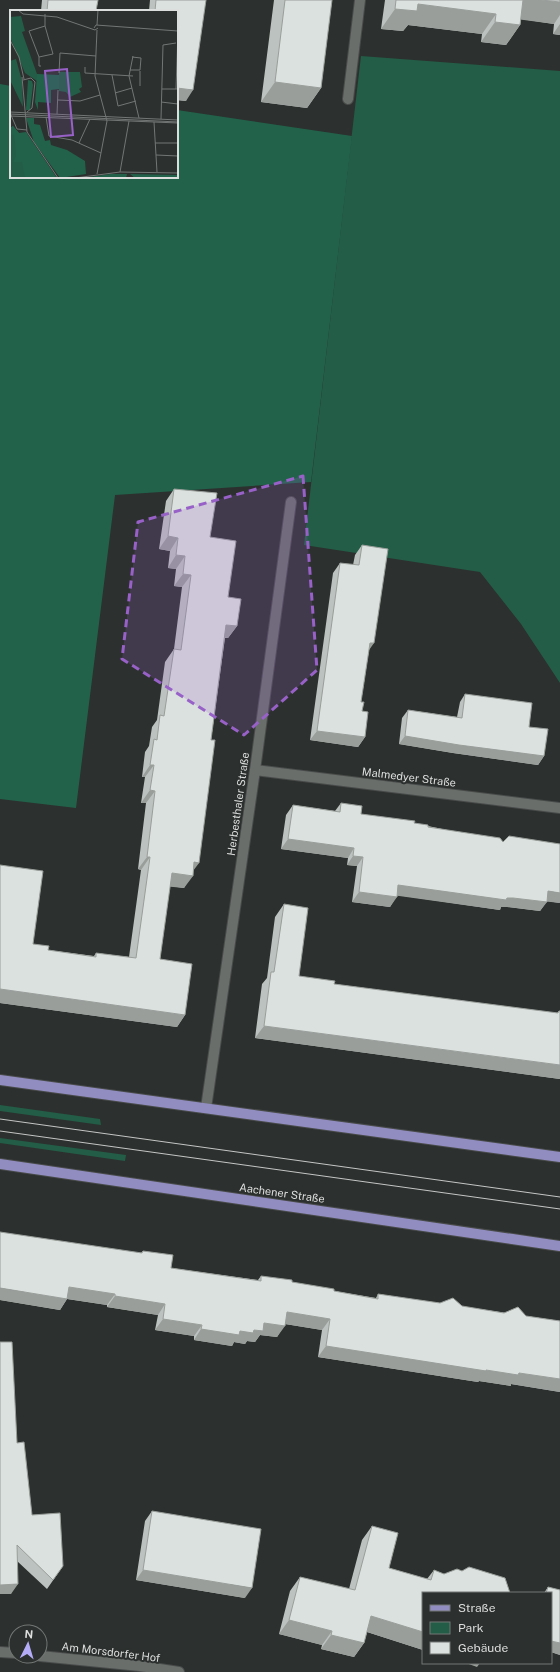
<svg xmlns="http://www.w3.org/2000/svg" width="560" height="1672" viewBox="0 0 560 1672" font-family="'Public Sans',sans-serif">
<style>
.green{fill:#235d47}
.forest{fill:#22624b}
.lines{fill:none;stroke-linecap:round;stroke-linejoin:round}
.street-casing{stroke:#484b4a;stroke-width:12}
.primary-casing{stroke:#484b4a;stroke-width:12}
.street{stroke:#696e6b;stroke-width:10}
.primary{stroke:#928dc1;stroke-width:10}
.tram{stroke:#c4c6c5;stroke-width:1}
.wall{fill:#bcc2bf}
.shaded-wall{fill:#999e9b}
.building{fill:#dbe1de;stroke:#999e9b}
.marked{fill:#9861c8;fill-opacity:0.2;stroke:#9861c8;stroke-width:3;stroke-dasharray:8 5;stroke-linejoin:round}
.labels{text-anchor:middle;stroke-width:4;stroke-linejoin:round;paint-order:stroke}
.street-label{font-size:11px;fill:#dcdedd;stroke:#2c302e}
.inset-road{fill:none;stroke:#727674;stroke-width:1}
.view{fill:#9861c8;fill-opacity:0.15;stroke:#9861c8;stroke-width:2}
.inset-edge{fill:none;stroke:#dcdedd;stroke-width:2}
</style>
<rect width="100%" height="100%" fill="#2c302e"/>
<!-- green -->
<path class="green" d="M361 56 560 71V683L521 624 480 572 304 545Z
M0 1105 100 1119 101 1125 0 1111Z
M0 1138 126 1155 125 1161 0 1143Z"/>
<!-- forest -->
<path class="forest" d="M0 84 11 86V177H177V110L352 136 311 482 115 495 76 808 0 799Z"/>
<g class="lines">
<!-- street casing -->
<g class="street-casing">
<path id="street" d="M348 99 360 0
M255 770 560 808
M206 1108 255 770 291 502
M0 1652 16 1653
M40 1656 140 1666 179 1672"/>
</g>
<!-- primary casing -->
<g class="primary-casing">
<path id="primary" d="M0 1080 560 1157
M0 1164 560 1246"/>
</g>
<!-- street -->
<use href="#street" class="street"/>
<!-- primary -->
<use href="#primary" class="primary"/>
<!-- tram -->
<path class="tram" d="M0 1119 560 1197
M0 1131 560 1209"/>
</g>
<!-- wall -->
<path class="wall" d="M42 0H98L96 11H41Z
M150 0H206L186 101 177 100V11H149Z
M274 0H332L321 88 307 108 261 102Z
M385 0H560V35L553 34 554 24 521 19 520 25 506 45 481 42 482 34 408 25 403 31 381 29Z
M174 489 210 537 237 626 228 638H225L193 871 184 888 170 886 160 959 185 1015 177 1027 0 1003V865L33 944 48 950 94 956 96 953 129 957 141 870 138 869 146 803H141L145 777H142L145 752 149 746 152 727 157 720 165 662 174 649 182 587 174 586 176 569 168 568 170 551 159 549 166 501Z
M362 545 369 650 361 702 365 737 358 747 310 740 333 573 340 563 353 565 355 555Z
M465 694 529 727 544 756 538 765 453 753 399 744 402 718 408 710 457 717 460 702Z
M341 803 361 814 414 823 503 842 560 903 547 901 540 911 507 907H501L500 910 397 895 390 907 352 902 357 866 347 865 348 858 281 849 286 815 293 805 335 811Z
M284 904 299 976 334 984 557 1013 559 1011 560 1079 255 1038 262 984 267 978 275 917Z
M143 1251 171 1268 258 1280 261 1276 334 1291 376 1298 378 1294 560 1321V1392L511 1384V1386L479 1381 478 1382 318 1357 322 1330 285 1324 277 1337 260 1335 255 1342 247 1341 245 1344 234 1342 232 1346 194 1340V1336L155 1330 158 1315 107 1307V1305L67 1299 60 1310 0 1300 141 1253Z
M0 1342 17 1443 32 1515 63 1566 47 1589 17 1561 11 1594H0Z
M152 1511 245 1598 136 1580 145 1521Z
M372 1526 389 1568 427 1579 434 1570 423 1650 367 1632 364 1643 354 1657 321 1649 322 1645 279 1634 290 1591 300 1577 349 1589 362 1540Z
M548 1587 560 1590V1655L551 1652V1593H544Z"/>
<!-- shaded-wall -->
<path class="shaded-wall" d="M522 0H541L560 2V15L554 24 509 18Z
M418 4 496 14 482 34 408 25 403 31 381 29 395 9Z
M495 22 520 25 506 45 481 42Z
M560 24V35L553 34Z
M275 82 321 88 307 108 261 102Z
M177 88 193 90 186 101 177 100Z
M168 536 178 538 170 551 159 549Z
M176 555 185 556 176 569 168 568Z
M183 574 191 575 182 587 174 586Z
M226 625 237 626 228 638 218 637Z
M370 643H374L367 653Z
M317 731 365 737 358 747 310 740Z
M405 736 544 756 538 765 453 753 399 744Z
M150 765H154L145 777H142Z
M150 790 155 791 146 803H141Z
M288 839 354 848 348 858 281 849Z
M353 856 363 857 357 866 347 865Z
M147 857H150L141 870 138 869Z
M194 862 199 863 190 875Z
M172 873 193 876 184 888 163 886Z
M398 885 507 898H513L547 902 540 911 507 907H501L500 910 392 895Z
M548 891 560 893V903L542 901Z
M359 892 397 897 390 907 352 902Z
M0 989 185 1015 177 1027 0 1003Z
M264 1026 560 1065V1079L255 1038Z
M69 1287 115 1294 107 1305 61 1298Z
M0 1288 67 1299 60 1310 0 1300Z
M115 1296 165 1304 158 1315 107 1307Z
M287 1312 330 1319 322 1330 279 1323Z
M163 1319 202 1325 194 1336 155 1330Z
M264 1323 285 1326 277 1337 260 1335 255 1342 247 1341 245 1344 234 1342 232 1346 194 1340 201 1329 240 1331Z
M326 1346 486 1370 519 1373 560 1379V1392L511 1384V1386L479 1381 478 1382 318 1357Z
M143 1570 252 1588 245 1598 136 1580Z
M18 1584 11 1594H0V1585Z
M371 1616 423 1632V1650L361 1630Z
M289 1620 332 1631 322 1645 279 1634Z
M331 1635 364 1643 354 1657 321 1649Z
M551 1641 560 1643V1655L551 1652Z
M466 1663H480L477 1667Z"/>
<!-- building -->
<path class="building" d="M48 0H98L96 11H47Z
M156 0H206L193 90 177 88V11H155Z
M285 0H332L321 88 275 82Z
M396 0H523L520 25 495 22 496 14 418 4 417 11 395 9Z
M541 0H560V2Z
M174 489 217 493 210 537 236 541 228 597 241 599 237 626 226 625 211 740H215L199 863 194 862 193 876 172 873 160 959 192 964 185 1015 0 989V865L43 871 33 944 49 946 48 950 96 957V953L136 958 150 857H147L155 791 150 790 154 765H150L154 739 157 740 160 715 164 716 174 649 181 650 191 575 183 574 185 556 176 555 178 538 168 536Z
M362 545 388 549 374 643H370L361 702H364L362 711 368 712 365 737 317 731 340 563 359 565Z
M465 694 532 703 529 727 548 729 544 756 459 745 405 736 408 710 462 718Z
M341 803 362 806 361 814 415 821 414 823 428 825V827L500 838 503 842 509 836 560 844V893L548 891 547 902 513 898H507L506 900 398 885 397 897 359 892 363 857 353 856 354 848 288 839 293 805 340 812Z
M284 904 308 908 299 976 335 981 334 984 558 1013 559 1011H560V1065L264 1026 271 972H274Z
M0 1232 142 1253 143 1251 173 1255 171 1268 261 1281V1276L292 1280V1282L334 1289V1291L378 1299V1294L440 1303 453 1298 462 1306 504 1313 518 1307 526 1316 560 1321V1379L519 1373 518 1375 486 1370V1371L326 1346 330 1319 287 1312 285 1326 264 1323 263 1331 254 1330 253 1333 240 1331 239 1335 201 1329 202 1325 163 1319 165 1304 115 1296V1294L69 1287 67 1299 0 1288Z
M0 1342H12L17 1443 24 1442 32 1515 60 1513 63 1566 53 1580 17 1545 18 1584 0 1585Z
M152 1511 261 1529 252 1588 143 1570Z
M372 1526 398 1533 389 1568 431 1580 434 1570 444 1574 457 1569 462 1571 469 1567 505 1578 510 1593H423V1632L371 1616 364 1643 331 1635 332 1631 289 1620 300 1577 355 1590Z
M548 1587 560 1590V1643L551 1641V1593H546Z"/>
<!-- marked area -->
<path class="marked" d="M303 476 317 670 244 735 122 659 138 522Z"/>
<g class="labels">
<!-- street labels -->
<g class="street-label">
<text transform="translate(409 777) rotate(7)" y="4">Malmedyer Straße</text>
<text transform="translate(238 804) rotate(-82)" y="4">Herbesthaler Straße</text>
<text transform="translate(282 1193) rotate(8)" y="4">Aachener Straße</text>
<text transform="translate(111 1652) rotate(7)" y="4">Am Morsdorfer Hof</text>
</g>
</g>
<!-- overview -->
<g transform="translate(10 10)">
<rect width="168" height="168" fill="#2c302e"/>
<path d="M11 6 15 21 12 22 27 64V71L15 63 0 27V7ZM6 49 12 71 13 97 0 70V51ZM49 62H70L72 77 69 79 71 82 60 87 56 82 49 81ZM3 116 9 123 20 168H0V118Z" fill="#235d47"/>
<path d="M27 64 49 65V79L41 80V93L28 92V100L25 92ZM18 70 22 71 23 75 20 100H16ZM16 108H24V114L30 115 35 131 40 130 41 135 57 140 75 151 76 164 50 168 24 132ZM3 116 9 123 16 122 47 168H15L12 152H3L6 146 5 132 4 125 0 124V118ZM101 164H117L116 168H72ZM120 164 168 165V168H125Z" fill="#22624b"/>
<path class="inset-road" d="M8 0 13 4 47 7 85 20 88 18M35 4V16L43 44M87 15 88 0M84 18 86 15 168 21M0 30 9 47 14 69M123 46 119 66 129 108M29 47 43 44M31 56H29V47L19 21 35 16M75 57V63L123 66M120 60H130L131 48 122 47M49 63 50 43 86 46M102 65 108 96 126 91M12 67 17 122 48 168M13 70 21 68 25 72 22 98 17 102M130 76V61M152 79H168M166 79 168 22M105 83 122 78M48 90 70 91 90 85M151 92 168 94M0 102 168 110M0 104 168 112M47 104 48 80M1 105 7 119 17 120M0 106 168 113M36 107 39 126 62 130 91 143M151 109 153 35 166 33M144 112 147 162M69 133 80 109M145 133H168M146 145 168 146M110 162 119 111M87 164 97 111 85 66 87 20M65 168 110 162 168 163"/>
<path class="view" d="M57 59 63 125 41 127 35 61Z"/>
<rect width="168" height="168" class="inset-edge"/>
</g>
<!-- legend -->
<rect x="422" y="1592" width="130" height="72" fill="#2c302e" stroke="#727674"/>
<rect x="430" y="1605" width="20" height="6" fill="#928dc1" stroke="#727674"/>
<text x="458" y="1612" font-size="12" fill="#dcdedd">Straße</text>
<rect x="430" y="1622" width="20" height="12" fill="#235d47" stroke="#727674"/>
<text x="458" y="1632" font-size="12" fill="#dcdedd">Park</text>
<rect x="430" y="1642" width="20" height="12" fill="#dbe1de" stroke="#727674"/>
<text x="458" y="1652" font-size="12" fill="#dcdedd">Gebäude</text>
<!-- north arrow -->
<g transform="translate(28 1644) rotate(5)"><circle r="19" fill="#2c302e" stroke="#727674"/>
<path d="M0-3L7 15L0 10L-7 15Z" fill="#b5acf8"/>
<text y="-6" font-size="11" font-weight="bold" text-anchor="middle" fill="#dcdedd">N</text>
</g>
</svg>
